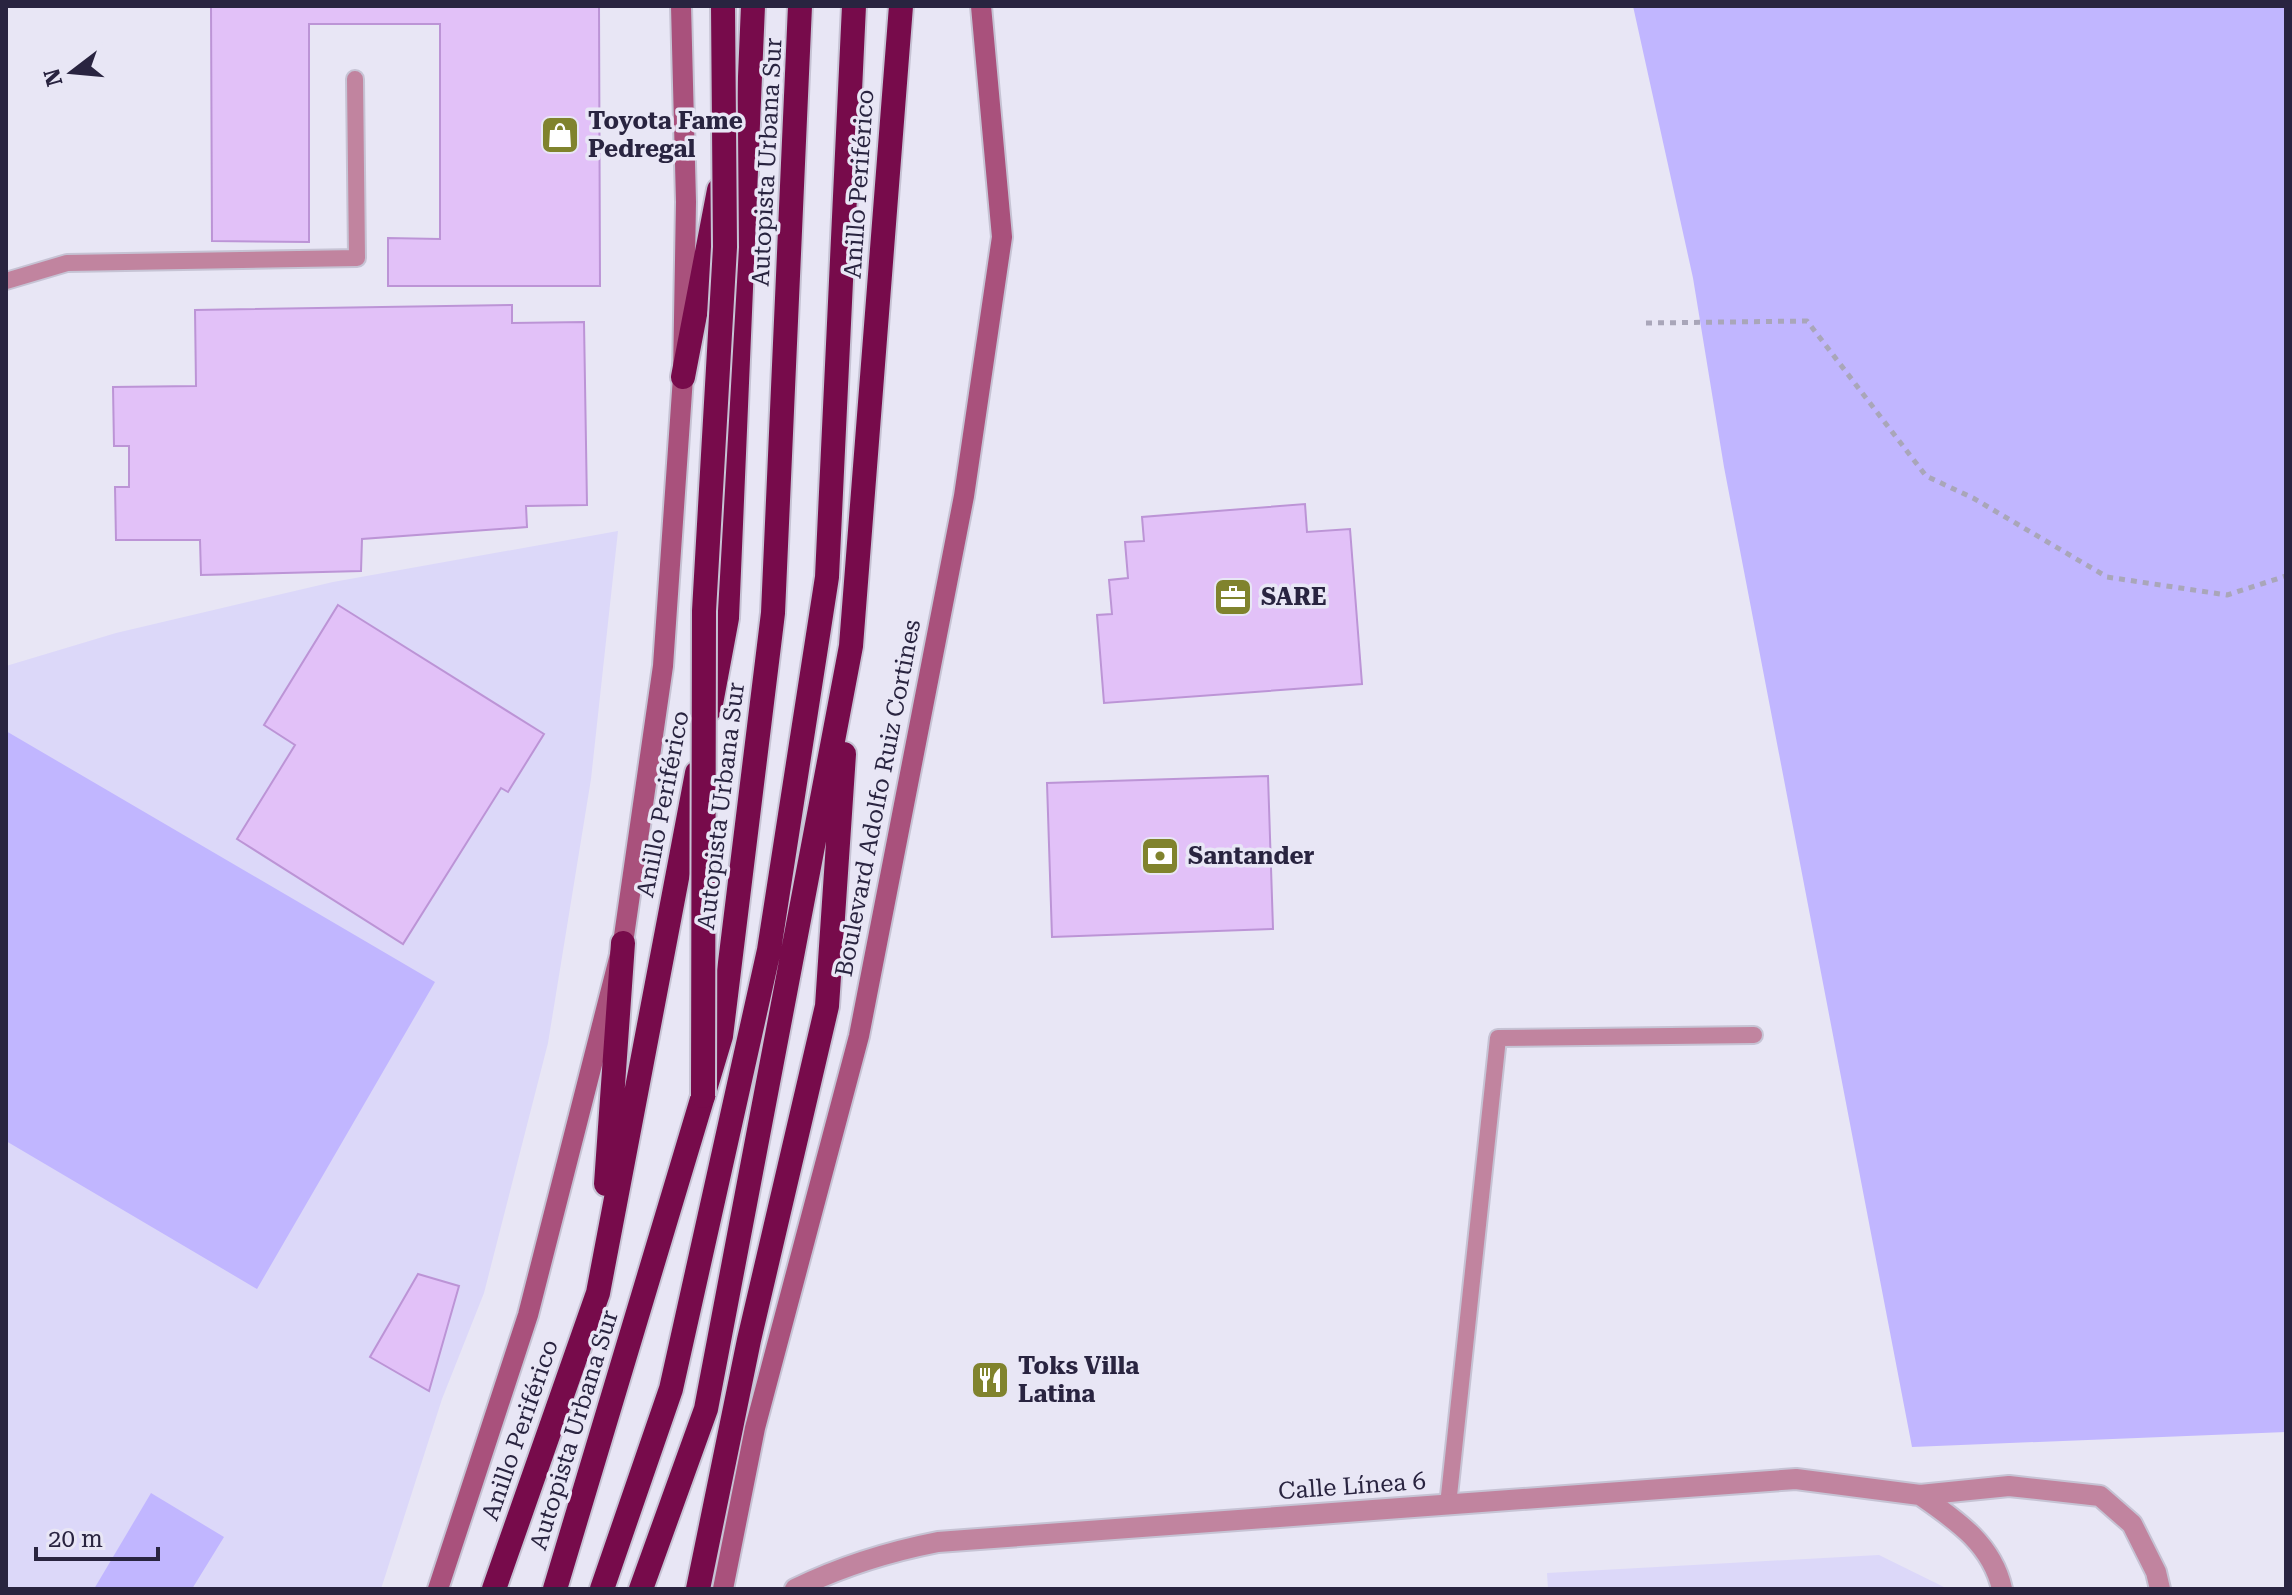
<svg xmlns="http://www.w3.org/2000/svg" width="2292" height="1595" viewBox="0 0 2292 1595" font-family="'Roboto Serif',serif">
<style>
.built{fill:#dcd8f9}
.green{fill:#c1b6ff}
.building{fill:#e2c1f8;stroke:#bc94d6;stroke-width:2}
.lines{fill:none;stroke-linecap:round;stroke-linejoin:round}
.service-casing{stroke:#c6c3d4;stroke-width:20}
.tertiary-casing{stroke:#c6c3d4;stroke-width:24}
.secondary-casing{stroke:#c6c3d4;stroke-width:24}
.motorway-casing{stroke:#c6c3d4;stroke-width:28}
.path{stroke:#a9a6b9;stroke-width:5;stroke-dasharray:6 6;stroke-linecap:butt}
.service{stroke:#c1849f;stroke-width:16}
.tertiary{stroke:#c1849f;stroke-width:20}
.secondary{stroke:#a9517c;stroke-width:20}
.motorway{stroke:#770b4b;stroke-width:24}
.motorway-bridge-casing{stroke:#c6c3d4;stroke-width:28;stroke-linecap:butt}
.motorway-bridge{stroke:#770b4b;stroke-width:24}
.labels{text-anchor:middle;stroke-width:7;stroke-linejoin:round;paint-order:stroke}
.poi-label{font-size:24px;font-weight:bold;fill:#292440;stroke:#e8e6f5;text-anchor:start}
.street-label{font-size:24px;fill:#292440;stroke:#e8e6f5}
</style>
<rect width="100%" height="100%" fill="#e8e6f5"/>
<!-- built -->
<path class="built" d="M618 531 591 779 548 1043 484 1293 442 1399 381 1589H6V666L116 633 333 582Z
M1879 1555 1948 1589H1548L1547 1573Z"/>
<!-- green -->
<path class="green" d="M1633 6H2286V1432L1912 1447 1724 467 1693 278Z
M6 731 435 982 257 1289 6 1141Z
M151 1493 224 1537 192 1589H94Z"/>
<!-- building -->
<path class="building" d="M211 6H599L600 286H388V238L440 239V24H309V242L212 241Z
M512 305V323L584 322 587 505 526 506 527 527 362 539 361 571 201 575 200 540H116L115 487H129V446H114L113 387 196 386 195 310Z
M1305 504 1307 532 1350 529 1362 684 1104 703 1097 615 1112 614 1109 580 1128 578 1125 542 1144 541 1142 517Z
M338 605 544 734 508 792 501 788 403 944 237 839 295 745 264 725Z
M1268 776 1273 929 1052 937 1047 783Z
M418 1274 459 1286 429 1391 370 1357Z"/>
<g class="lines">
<!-- service casing -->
<g class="service-casing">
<path id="service" d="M6 281 67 263 357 258 355 79
M1448 1505 1498 1038 1754 1035"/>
</g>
<!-- tertiary casing -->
<g class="tertiary-casing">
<path id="tertiary" d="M1920 1495C1956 1520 1992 1544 2002 1589
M795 1589C842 1566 887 1552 938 1542L1796 1479 1920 1495 2009 1486 2100 1496 2132 1524 2156 1572 2160 1589"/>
</g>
<!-- secondary casing -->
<g class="secondary-casing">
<path id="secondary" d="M438 1589 528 1315 623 943 663 666 683 377 686 202 681 6
M723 1589 755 1428 859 1036 964 496 1002 237 981 6"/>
</g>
<!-- motorway casing -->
<g class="motorway-casing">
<path id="motorway" d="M683 377 719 190
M710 709 727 618 753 6
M606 1184 623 943
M494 1589 598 1293 697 773
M555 1589 721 1036 773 613 800 6
M602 1589 671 1389 769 950 827 577 854 6
M641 1589 706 1409 851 646 901 6
M698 1589 749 1340 827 1006 844 754"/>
</g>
<!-- path -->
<path class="path" d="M1646 323 1807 321 1926 476 1973 498 2107 577 2227 595 2286 576"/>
<!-- service -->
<use href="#service" class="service"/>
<!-- tertiary -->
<use href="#tertiary" class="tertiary"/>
<!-- secondary -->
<use href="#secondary" class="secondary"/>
<!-- motorway -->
<use href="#motorway" class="motorway"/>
<!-- motorway-bridge casing -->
<g class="motorway-bridge-casing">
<path id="motorway-bridge" d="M703 1096 704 611 725 247 723 6"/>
</g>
<!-- motorway-bridge -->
<use href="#motorway-bridge" class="motorway-bridge"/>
</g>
<!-- icons -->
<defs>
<g id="shop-square" transform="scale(2)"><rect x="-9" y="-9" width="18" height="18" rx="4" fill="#80832d" stroke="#e8e6f5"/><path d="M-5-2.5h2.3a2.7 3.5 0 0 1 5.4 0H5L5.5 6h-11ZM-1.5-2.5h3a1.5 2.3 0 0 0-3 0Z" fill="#fff"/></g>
<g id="office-square" transform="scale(2)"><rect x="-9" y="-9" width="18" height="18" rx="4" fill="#80832d" stroke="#e8e6f5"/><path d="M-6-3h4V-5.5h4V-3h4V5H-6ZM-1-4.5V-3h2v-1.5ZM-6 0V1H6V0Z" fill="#fff"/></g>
<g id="bank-square" transform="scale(2)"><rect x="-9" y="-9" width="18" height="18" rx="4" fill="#80832d" stroke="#e8e6f5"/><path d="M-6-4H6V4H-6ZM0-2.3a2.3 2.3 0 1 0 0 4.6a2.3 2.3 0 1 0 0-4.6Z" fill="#fff"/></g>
<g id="restaurant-square" transform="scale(2)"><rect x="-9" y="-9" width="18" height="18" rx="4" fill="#80832d" stroke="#e8e6f5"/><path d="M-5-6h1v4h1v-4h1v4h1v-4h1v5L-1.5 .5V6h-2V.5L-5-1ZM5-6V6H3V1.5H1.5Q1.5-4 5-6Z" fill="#fff"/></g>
</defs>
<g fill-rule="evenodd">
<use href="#shop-square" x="560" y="135"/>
<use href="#office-square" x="1233" y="597"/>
<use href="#bank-square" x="1160" y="856"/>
<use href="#restaurant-square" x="990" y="1380"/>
</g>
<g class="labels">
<!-- poi labels -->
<g class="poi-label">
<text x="588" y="129">Toyota Fame<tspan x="588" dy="28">Pedregal</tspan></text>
<text x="1261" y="605">SARE</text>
<text x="1188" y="864">Santander</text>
<text x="1018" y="1374">Toks Villa<tspan x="1018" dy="28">Latina</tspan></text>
</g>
<!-- street labels -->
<g class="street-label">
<text transform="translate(767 162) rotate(-87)" y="8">Autopista Urbana Sur</text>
<text transform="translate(859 184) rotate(-86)" y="8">Anillo Periférico</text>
<text transform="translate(878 798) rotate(-79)" y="8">Boulevard Adolfo Ruiz Cortines</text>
<text transform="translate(663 804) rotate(-79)" y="8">Anillo Periférico</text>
<text transform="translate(721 806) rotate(-83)" y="8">Autopista Urbana Sur</text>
<text transform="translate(520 1430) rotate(-71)" y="8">Anillo Periférico</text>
<text transform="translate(574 1430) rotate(-73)" y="8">Autopista Urbana Sur</text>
<text transform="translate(1352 1486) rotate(-4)" y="8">Calle Línea 6</text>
</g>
</g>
<!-- border -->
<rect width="2292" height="1595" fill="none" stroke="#292440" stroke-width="16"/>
<!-- north arrow -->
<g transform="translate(72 72) rotate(254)" stroke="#e8e6f5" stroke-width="6" paint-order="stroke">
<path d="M0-6L14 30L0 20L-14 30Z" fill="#292440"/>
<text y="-12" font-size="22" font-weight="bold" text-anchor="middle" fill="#292440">N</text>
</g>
<!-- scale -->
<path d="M36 1547v12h122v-12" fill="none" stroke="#292440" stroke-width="4"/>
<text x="48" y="1547" font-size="24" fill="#292440" stroke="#e8e6f5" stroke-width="6" paint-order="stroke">20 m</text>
</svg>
